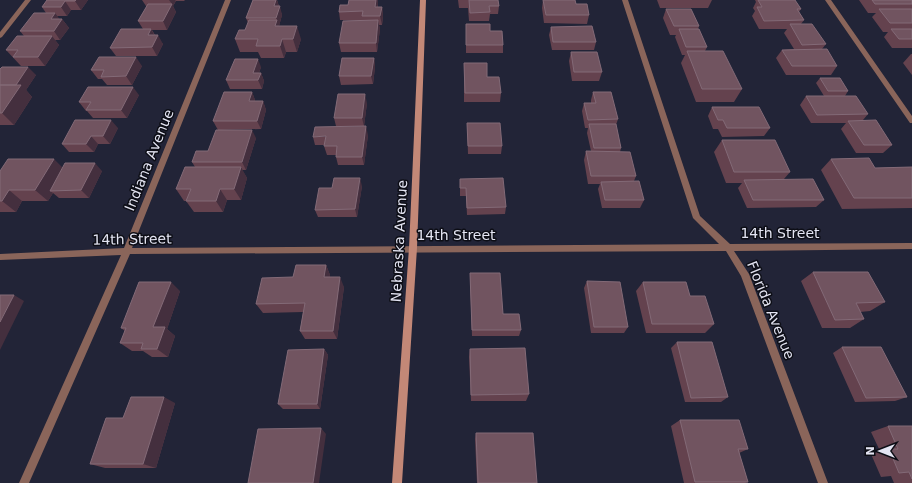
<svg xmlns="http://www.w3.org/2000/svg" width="912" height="483" viewBox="0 0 912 483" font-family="'DejaVu Sans',sans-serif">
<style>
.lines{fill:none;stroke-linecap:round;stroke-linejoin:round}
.minor{fill:#8a655a;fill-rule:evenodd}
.secondary{fill:#c38877;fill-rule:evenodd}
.wall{fill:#64424e}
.shaded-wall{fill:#442f3e}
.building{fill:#715460;stroke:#836a77}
.labels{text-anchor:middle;stroke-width:3;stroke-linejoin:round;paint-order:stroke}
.street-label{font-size:14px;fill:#e4e5f3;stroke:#0d0e16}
</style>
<rect width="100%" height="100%" fill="#222437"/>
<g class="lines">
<!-- minor -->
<path class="minor" d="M25 0H31L2 37 0 38V32Z
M225 0H231L132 248 719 244 693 218 622 0H628L700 216 730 244 912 243V249L734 251 749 274 828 483H818L741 276 726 251 130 254 29 483H19L121 255 0 260V254L124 248Z
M825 0H831L912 116V123H910Z"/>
<!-- secondary -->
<path class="secondary" d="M420 0H426L417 248 402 483H392L409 248Z"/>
</g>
<!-- wall -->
<path class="wall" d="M47 0H88L81 10H71L67 16H57L59 19H62L69 28 60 40H55L59 45 45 66H21L6 50 24 36 20 31 46 13 42 7Z
M142 0H185L184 1H176L173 6 176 12 167 30H152L155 35 163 44 157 56H116L110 48 143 29 138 21 147 6H146Z
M253 0H296H277L282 15 279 26 301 39 297 52H286L284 58H261L258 52H240L235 39 245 30 248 23 246 18Z
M349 0H378V7H382L383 16 382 25H379L380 29 377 52H341L339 43 363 21 340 20 339 12 348 5Z
M458 0H498L499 6 498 14H490L489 21H469L468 8H459Z
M543 0H575L576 4 589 15 587 24 544 23 542 8Z
M657 0H712L708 8H660Z
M755 0H795L801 9 799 12 804 20 801 24 826 44 822 49 837 66 831 75H786L776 58 782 50 794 49 784 33 787 29H759L752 16 755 11 753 8 756 2Z
M859 0H912V48H892L884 37 888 32H883L872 17 876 13H868Z
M666 9 699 26 698 29 707 47 705 51 742 89 734 102H696L681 63 685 55H682L675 37 676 35H670L663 18Z
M466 24 490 31 503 45V53H466Z
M551 27 596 42 594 50H552L549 35Z
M571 52 602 72 599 81H572L569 61Z
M911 54H912V75L903 63Z
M374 58 375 67 373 84 341 85 339 76Z
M464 63 487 77 501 93 500 102H464Z
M142 66 132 85H107L102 79H98L91 70Z
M261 67 259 73H261L264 81 262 89H230L226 80Z
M0 69 36 75 26 90 32 97 14 125H0Z
M820 78 848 91 845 96 868 114 863 120 892 145 883 153H856L841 129 846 123H811L800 105 806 96H824L816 83Z
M252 92 255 100V101H263L266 110 261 129 218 130 213 121Z
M593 92 618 119 616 125 621 148 620 152 636 176 634 181 644 200 640 208H602L598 189 600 184H588L584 160 586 151H591L587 133 588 128H585L582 111 584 103H591V100Z
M139 95 127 118H93L87 111H86L79 102Z
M367 103 364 126H336L334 118Z
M712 107 770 128 764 136 722 137 718 129H713L708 116Z
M467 123 502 146 501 154H468Z
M118 128 110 144H98L94 152H69L62 144Z
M368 135 364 165H338L336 157V155H327L324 146V145H315L313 137Z
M256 138 246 170H242L247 178 241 200H227L223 212H194L186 201H184L176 189 195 167 192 162 208 151Z
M722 140 790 172 784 179 824 200 816 207 747 208 738 188 742 183H726L714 152Z
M831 159 875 168 912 167V208L842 209 821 170Z
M63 168 102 171 89 198H59L53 193 48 201H22L16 212H0V170Z
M460 179 506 207 505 214 467 215 466 196H460Z
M362 186 357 217H318L315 210 332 188Z
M326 265 330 275V277L344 287 337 339H305L300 331 303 312 263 313 256 304 293 277Z
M813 272 885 302 870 311 860 312 864 319 850 328H822L801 281Z
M470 273 503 314 521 330 519 336H472L470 280Z
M587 281 628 327 624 333H591L584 288Z
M643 282 690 296 714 324 705 333H646L636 291Z
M180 291 167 329 175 336 168 357H152L143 351H132L120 343 125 331 121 328Z
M677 342 728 397 721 402H685L671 348Z
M842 347 907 397 895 401 855 402 833 353Z
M324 349 328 355 320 409H283L278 404Z
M470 349 529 394 526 401H471L469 357Z
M175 403 156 468H105L90 464 123 418Z
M680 420 748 449 739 453 748 482 745 483H684L671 426Z
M888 426H912V483H894L891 476 881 477 871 454 880 451 871 432Z
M476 433 537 483H477L475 439Z"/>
<!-- shaded-wall -->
<path class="shaded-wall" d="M76 0H88L81 10 75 1Z
M169 0H175L176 1 173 6 176 12 167 30 163 21 172 4Z
M276 0H277L279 7 274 6Z
M376 0H378V4L376 16 375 7Z
M65 1 71 10 67 16 61 7Z
M280 6 282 15 279 26H275L277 20 276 18Z
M382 7 383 16 382 25 380 16Z
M55 13 61 21 62 19 69 28 60 40 54 31 51 19Z
M378 20 380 29 377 52 376 43Z
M297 26 301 39 297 52 293 39Z
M151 29 156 38 148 35Z
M158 35 163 44 157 56 152 47Z
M52 36 59 45 45 66 38 57Z
M282 39 286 52 284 58 280 46Z
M136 57 142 66 132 85 126 76Z
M374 58 375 67 373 84 371 76Z
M258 59 261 67 256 81 253 73Z
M28 67 36 75 26 90 32 97 14 125 2 113 16 85Z
M261 73 264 81 262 89 258 80Z
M133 87 139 95 127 118 121 110Z
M252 92 255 100 252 110 249 101Z
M365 94 367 103 364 126 362 118Z
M263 101 266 110 261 129 257 121Z
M111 120 118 128 110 144 103 136Z
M366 126 368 135 364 165 362 157Z
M252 130 256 138 246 170 242 162Z
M91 136 98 144 94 152 86 144Z
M54 159 65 170 50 191 53 193 48 201 35 190Z
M95 163 102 171 89 198 81 190Z
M241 167 247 178 241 200 234 189Z
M360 178 362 186 357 217 355 209Z
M220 189 227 200 223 212 216 201Z
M9 190 22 201 16 212 2 201Z
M326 265 330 275 329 287 324 277Z
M340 277 344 287 337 339 333 331Z
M171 282 180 291 167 329 175 336 168 357 157 349 153 327Z
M14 295 24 301 0 350V322Z
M324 349 328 355 320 409 317 404Z
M164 397 175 403 156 468 143 464Z
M321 428 326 434 319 483H313Z"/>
<!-- building -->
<path class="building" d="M47 0H76L75 1H65L61 7H42Z
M253 0H276L274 6H280L276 18H246Z
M349 0H376L375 7H382L380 16H362L363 11 339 12 340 5H348Z
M469 0H498L499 6H489L490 12 470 13Z
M543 0H575L576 4H587L589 15H546Z
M758 0H795L801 9H797L804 20 764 21 757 7H762Z
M872 0H912V4H875Z
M148 4H172L163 21H138Z
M666 9H691L699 26H674Z
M879 9H912V23H890Z
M34 13H55L51 19H62L54 31H20Z
M249 20H277L275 26H297L293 39H282L280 46H256L258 39H235L239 30H245Z
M378 20 376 43H339L343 21Z
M466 24H490V31H502L503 45H466Z
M790 24H812L826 44 802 45Z
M592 26 596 42H553L551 27Z
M121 29H151L148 35H158L152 47 110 48Z
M679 29H699L707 47H686Z
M891 29H912V39H899Z
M17 36H52L38 57H13L18 50H6Z
M827 49 837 66H792L782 50Z
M687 51H723L742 89H702Z
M571 52H597L602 72H574Z
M99 57H136L126 76 101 77 104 70H91Z
M342 58H374L371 76H339Z
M235 59H258L253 73H261L258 80H226Z
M464 63H487V77H499L501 93H465Z
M2 67H28L16 85H0V69Z
M820 78H840L848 91H828Z
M0 85H21L2 113H0Z
M88 87H133L121 110H86L91 102H79Z
M224 92H252L249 101H263L257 121H213Z
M593 92H611L618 119 588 120 584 103H596Z
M338 94H365L362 118H334Z
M806 96H856L868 114 817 115Z
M712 107H759L770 128H727L723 120H718Z
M75 120H111L103 136H91L86 144H62Z
M876 120 892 145H864L848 121Z
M467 123H500L502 146H468Z
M589 124H616L621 148H594Z
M366 126 362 157H336L337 146H324L326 136 313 137 315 127Z
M216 130H252L242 162H192L196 151H208Z
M722 140H775L790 172H734Z
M586 151 630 152 636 176H591Z
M869 158 875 168 912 167V198H854L831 159Z
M8 159H54L35 190H9L2 201H0V171Z
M65 163H95L81 190 50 191Z
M185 167H241L234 189H220L216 201H186L191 189H176Z
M334 178H360L355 209 315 210 319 188H332Z
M503 178 506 207 467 208 466 188H460V179Z
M813 179 824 200H753L744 180Z
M639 181 644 200H605L601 182Z
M296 265H326L324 277H340L333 331H300L305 303 256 304 262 278 293 277Z
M813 272H868L885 302 856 303 864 319 835 320Z
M470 273H500L503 314H519L521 330H472Z
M587 281 620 282 628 327H594Z
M139 282H171L153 327H165L157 349H141L143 343H120L126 328H121Z
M643 282H686L690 296H705L714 324H652Z
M0 295H14L0 322Z
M677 342H712L728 397 691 398Z
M842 347H881L907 397 866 398Z
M525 348 529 394 471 395 470 349Z
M324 349 317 404H278L288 350Z
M131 397H164L143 464H90L106 418H123Z
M680 420H739L748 449H738L748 482H695Z
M888 426H912V479L909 472 899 473 889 449H898Z
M321 428 313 483H248L258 429Z
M476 433H533L537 483H478Z"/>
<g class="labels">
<!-- street labels -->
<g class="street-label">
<text transform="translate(149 160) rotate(-68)" y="5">Indiana Avenue</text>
<text x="780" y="238">14th Street</text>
<text x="456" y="240">14th Street</text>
<text transform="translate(132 239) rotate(-1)" y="5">14th Street</text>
<text transform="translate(399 241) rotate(-87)" y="5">Nebraska Avenue</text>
<text transform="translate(771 310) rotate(68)" y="5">Florida Avenue</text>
</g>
</g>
<!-- north arrow -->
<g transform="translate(880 451) rotate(270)" stroke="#0d0e16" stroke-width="3" paint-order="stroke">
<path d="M0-3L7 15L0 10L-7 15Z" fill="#e4e5f3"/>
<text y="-6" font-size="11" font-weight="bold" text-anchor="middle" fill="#e4e5f3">N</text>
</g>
</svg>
